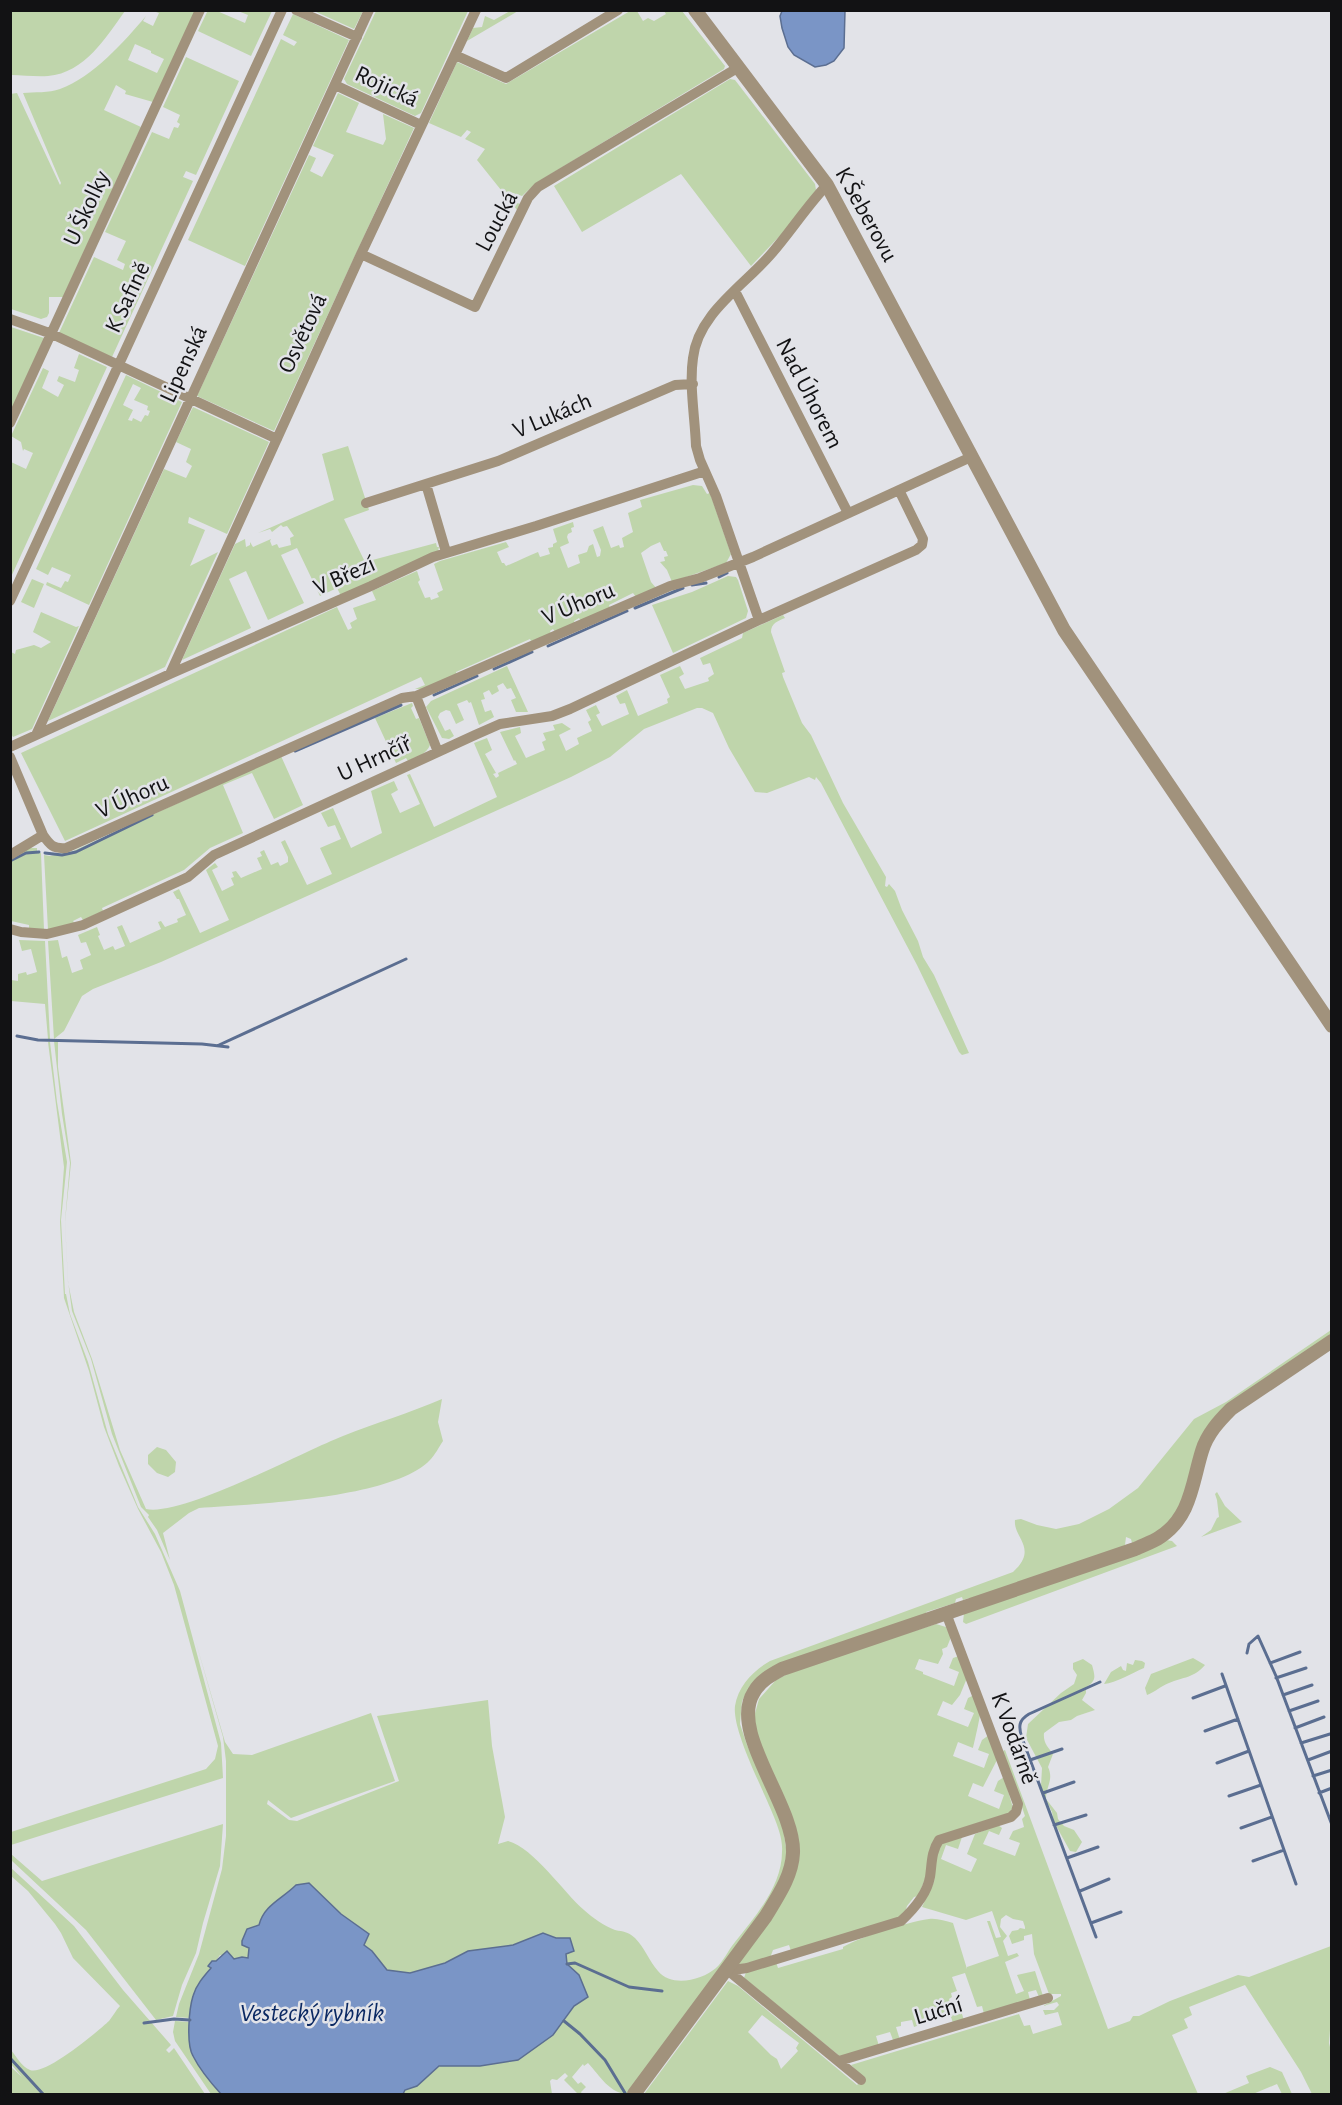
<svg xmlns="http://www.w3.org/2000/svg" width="1342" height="2105" viewBox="0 0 1342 2105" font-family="'Alegreya Sans',sans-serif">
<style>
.green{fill:#bfd5ab;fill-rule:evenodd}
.water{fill:#7a95c6;stroke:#5b6e91;stroke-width:1.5}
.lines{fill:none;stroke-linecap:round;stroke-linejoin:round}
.stream{stroke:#5b6e91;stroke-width:3}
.minor{stroke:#a1927c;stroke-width:10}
.tertiary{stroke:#a1927c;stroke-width:14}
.labels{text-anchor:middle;stroke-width:5;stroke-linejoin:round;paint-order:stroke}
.street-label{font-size:24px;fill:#121214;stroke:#e2e3e8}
.water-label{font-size:26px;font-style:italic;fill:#0b2963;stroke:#e2e3e8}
</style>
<rect width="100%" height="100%" fill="#e2e3e8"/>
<!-- green -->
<path class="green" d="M208 10 217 11 245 23 248 15 238 11H272L251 56 198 31Z
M10 11 11 10 125 11C106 37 85 73 48 76 36 77 23 75 11 75Z
M153 11H195L153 102 125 94 126 91 116 85 104 110 141 127 63 297H49V313L47 317 41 319 11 309 10 94 17 93 60 185 61 183 23 93C34 92 49 93 60 89 93 77 124 42 146 16L143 21 153 26 159 13ZM135 44 151 51V53L164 59 157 73 128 60Z
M314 11 363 10V11L354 29Z
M376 11H468L421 113 415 116 347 84 344 79Z
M510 11H518L467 41 473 28 482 27 485 16 494 20Z
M630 11H637L643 21 648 18 654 21 666 14 664 11H682L725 66 724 69 536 183 522 196 513 193 510 200 520 204 517 210 477 160 485 149 465 139 471 132 467 130 461 137 429 123 457 62 506 84Z
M293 14 349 40 245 266 188 240 281 39 294 46 297 42 283 35Z
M186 57 239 81 196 175 186 171 183 177 193 181 112 357 59 333 94 257 123 270 125 264 117 260 126 241 105 232 152 132 169 139 174 127 178 128 180 124 177 122 180 115 163 107Z
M730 79 735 80 815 184 816 190 793 222 751 266 681 174 582 232 554 186Z
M338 93 359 103 346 132 383 145 386 139 383 114 414 128 274 431 197 396 309 155 316 158 310 171 322 177 334 155 313 146Z
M11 327 44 338 11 411Z
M79 354 107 367 11 577V462L26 469 33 453 24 449 23 451 21 442 11 436 43 368 49 371 42 388 58 397 64 385 57 381 59 376 75 382 79 370 74 368Z
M126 375 182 402 89 605 46 585 47 582 61 588 65 581 68 582 71 575 52 567 48 575 36 569ZM133 384 141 388 134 400 148 406 147 410 150 411 148 416 145 415 141 422 133 418 132 421 128 420 133 410 123 405Z
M193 407 269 442 227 534 189 517 188 523 205 530 190 566 218 552 165 667 48 721 164 469 186 478 192 466 186 462 191 449 176 442Z
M348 446 369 510 344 519 365 562 436 543 437 547H439L438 551 341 596 337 588 320 596 297 548 281 555 304 603 268 620 246 571 229 579 251 628 182 660 235 544 245 539 246 547 250 545V542L253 547 271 539 270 541 272 546 277 544 279 548 291 545 290 538 294 536 287 526 283 527 281 525 272 532 270 529 258 533 334 500 322 454Z
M693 485 702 486 707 494 710 493 731 554 726 563 672 582 667 570 660 562 665 561 664 557 668 556 666 551H664L660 542 651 546 641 553 651 582 657 589 636 597 633 593 609 605 610 608 581 621 579 618 574 621 575 625 555 632 553 629 550 631 551 634 531 641 530 639 456 672 457 676 424 689H415L425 685 421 677 65 841 21 753 337 607 348 630 352 628 350 623 357 619 353 608 376 600 372 591 417 571 420 580 418 582 425 598 430 597 431 600 439 597 437 593 443 590 434 564 440 561 506 542 509 547 497 552 502 563H504L506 566C518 561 528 556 538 552L540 557 550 554 548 548 553 547V544L557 542 553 529 573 522 574 527 571 528 572 532 568 534 567 537 569 543 560 547 568 568 580 563 578 555 587 552 589 546 593 544 597 557 600 556 601 550 593 530 603 526 611 548 619 545 620 548 624 547 622 538 633 532 628 513 642 507 640 500Z
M728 576 736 577 738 580 748 611 746 618 673 653 652 605 692 592Z
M32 579 44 584 34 608 21 602Z
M41 612 76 627 79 626 32 729 13 737 10 732 11 652 15 654 16 650 34 645 41 648 51 642 33 632Z
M783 615 785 618C778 621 771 623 771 632L785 672 782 673 783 677 802 723 811 735 843 803 886 877 885 886 887 887 889 884 895 891 902 910 918 941 923 957 934 975 969 1053 962 1055 959 1052 917 965 821 783 816 777 815 780 809 777 767 793 755 792 729 748 713 713 702 708H697L644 729 610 757 571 777 161 962 93 989 82 996 64 1031 54 1039 48 941 58 940 62 958 67 956 72 973 83 969 80 960 91 955 86 942 81 943 78 935 97 927 100 935 98 936 104 950 113 946 115 950 125 946 117 927 122 925 130 943 161 929 158 922 161 921 165 927 178 922 177 919 186 915 179 899H177L173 892 179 889 200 933 229 920 206 870 215 863 218 867 212 870 222 891 234 885 231 878 234 877 232 872 236 871 241 878 262 869 257 858 262 856 260 852 264 850 271 865 278 862 280 866 288 862V857L281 842 285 840 307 885 332 874 320 848 341 839 335 825 328 827 321 813 333 808 351 848 382 833 371 791 394 781 398 790 391 794 400 813 420 804 407 775 410 774 434 827 497 797 474 743 487 738 492 750 485 754 496 773 493 774 496 778 499 776 498 773 517 764 515 760 514 761 500 732 520 727 521 733 515 736 526 758 545 750 542 742 546 740 543 733 555 730 553 725 562 723 571 729 559 735 566 751 579 744 577 738 592 731 588 722 591 720 586 710 596 705 600 713 596 715 602 726 629 714 625 703 620 704 616 696 627 690 638 716 668 703 667 699 670 697 660 675 680 666 684 674 679 677 685 689 709 681 708 678 714 674 710 663 703 665 700 658 742 638 743 633Z
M507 666 528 712H516L511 700 516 698 511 688 507 689 503 683 497 686 499 691 492 695 489 690 483 693 485 699 481 700 485 712 491 710 494 717 479 725 471 702 469 703 467 700 457 704 464 720 456 724 450 711 446 710 440 713 438 717 445 731 450 729 454 736 449 739 442 738 426 707 431 701Z
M412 703 413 706 411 708 416 719 419 718 430 745C427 754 416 757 408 761L406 758 396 763 375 718Z
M281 756 303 805 274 819 252 773 223 785 243 833 210 848 184 870 102 908 103 911 83 920 81 917 73 921 75 924 48 930 44 855 50 856 73 851Z
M28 848H37V853H41L44 930 29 929V925L11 921V859Z
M19 940 45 941 50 1039H48L45 1004 11 1001V980L18 981V974L26 972 27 975 37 972 31 949 22 951Z
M54 1041H58V1067L71 1163 65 1222 68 1282 74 1312 92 1359 120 1450 146 1509C182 1517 302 1452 343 1436 375 1423 410 1413 442 1399L438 1422 443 1441C439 1447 435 1455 430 1460 393 1499 253 1504 199 1508L189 1513 163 1533 170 1560 157 1530 148 1517 149 1515 141 1507 112 1434 91 1359 72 1311 68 1281 65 1221 70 1163 62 1114Z
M48 1042H50L57 1102 67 1162 61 1220 65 1294H66L70 1314 88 1362 108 1434 138 1507 155 1534 180 1591 221 1743 223 1778 11 1845V1832L206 1769 215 1759 218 1746 174 1585 161 1552 138 1509 119 1466 104 1427 89 1371 64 1298 60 1222 64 1167Z
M1331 1330V1336L1230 1405 1183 1503 1165 1527 1149 1537 1132 1543 1131 1539 1126 1537 1125 1545 1122 1547 970 1600 969 1598 963 1600 962 1597 956 1599 955 1603 926 1612 927 1615 750 1686 742 1701 740 1724 747 1745 782 1819 787 1855 784 1870 771 1900 628 2094C610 2094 600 2076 588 2063L584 2066 583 2064 572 2077 578 2084 581 2082 586 2087 581 2092 582 2094H578L564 2080 568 2076 565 2073 557 2080 552 2079 550 2081 552 2094H403L405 2090 417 2086 439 2066H480L564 2021 574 2006 579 1975 567 1964 565 1953 556 1938 543 1933 513 1945 468 1951 445 1963 409 1973 387 1970 372 1951 364 1945 369 1934 341 1914 309 1883 296 1885C289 1892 282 1897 274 1903 261 1913 249 1943 248 1958L234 1959 220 1955C202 1982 195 1984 190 2018L176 2017 179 2004 199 1954 222 1869 226 1836V1761L223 1737 195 1639 225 1742 233 1754 252 1755 371 1713 395 1781 291 1818 268 1800 267 1804 289 1820 297 1821 399 1781 377 1716 488 1700 492 1746 505 1817 498 1844 508 1841C534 1848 564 1893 584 1910 593 1918 604 1926 615 1930 624 1932 627 1931 635 1938 645 1948 649 1961 658 1971 672 1988 702 1980 716 1968 724 1961 728 1950 735 1942 755 1917 782 1886 782 1852 783 1840 778 1827 774 1817 764 1791 732 1731 735 1706 738 1686 754 1670 770 1661L1013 1572C1039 1548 1013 1538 1015 1520L1021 1519 1037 1525 1056 1529 1079 1524 1109 1509 1138 1488 1194 1419 1226 1402Z
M157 1447 166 1450 176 1462 175 1472 168 1477 157 1473 148 1464V1455Z
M1217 1492 1225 1506 1242 1522 1201 1537 1211 1530 1217 1518 1219 1517 1217 1500 1215 1494Z
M1166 1540 1172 1541 1177 1546 966 1624 963 1622 964 1613Z
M936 1624 946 1627 951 1637 947 1647 942 1649 943 1654 938 1664 919 1659 915 1669 923 1672V1674L954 1686 959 1672 949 1668 953 1658 959 1656 967 1678 960 1695 952 1705 943 1701 937 1715 968 1727 974 1713 964 1709 968 1698 974 1695C976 1700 980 1708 980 1714 980 1718 974 1744 973 1748L958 1742 953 1756 984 1768 989 1754 978 1750 982 1740 989 1735 997 1760 983 1787 973 1783 968 1796 999 1809 1004 1795 994 1791 998 1781 1004 1777 1013 1808 1009 1813 944 1834 918 1896 914 1897 907 1906 904 1916 791 1951 789 1945 773 1950 770 1958 738 1965 797 1855 758 1745 754 1717 759 1699 776 1680 799 1668Z
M1193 1658 1205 1665C1194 1678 1183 1677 1169 1683 1161 1686 1155 1692 1147 1695L1145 1688 1151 1674Z
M1083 1659 1092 1665C1095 1676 1097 1681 1086 1687V1693L1082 1700 1095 1710 1077 1716 1071 1720 1059 1722 1044 1733C1043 1743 1048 1747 1053 1754L1048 1767C1054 1780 1046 1786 1046 1799L1057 1813 1058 1819 1064 1826 1074 1830 1082 1842 1076 1852 1070 1851 1054 1822 1052 1812 1044 1796 1041 1786 1042 1768 1026 1738 1028 1724 1061 1693 1074 1684 1077 1675 1073 1669V1663Z
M1135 1660 1142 1661 1145 1663 1144 1668C1132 1673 1116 1683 1104 1684L1111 1672 1121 1666 1123 1670 1126 1671 1127 1663 1133 1665Z
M1005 1750 1108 2029 1130 2021 1133 2016H1139L1170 2001 1238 1975 1249 1977 1331 1946 1332 2004 1329 2043 1331 2051V2094H1312L1301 2072 1245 1985 1189 2007 1192 2015 1184 2019 1188 2028 1172 2035 1198 2094H644L728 1981 738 1986 857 2085 864 2078 851 2065 1019 2014 1024 2026 1030 2025 1033 2034 1062 2025 1058 2012 1045 2015 1043 2010H1054L1059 2005 1057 2002 1043 2006 1061 1996V1994H1049L1034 1954 1032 1934 1024 1936V1940L1012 1944 1009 1936 1012 1931 1018 1930 1020 1928 1025 1929V1927L1023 1921 1013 1919 1006 1915 1001 1919 1000 1927 1007 1936 1003 1941 1008 1956 1017 1953 1019 1956 1005 1962 1016 1994 1024 1991 1017 1975 1035 1971 1043 1996 1039 1997 1036 1990 1028 1992 1030 2000 984 2014 982 2006 977 2007 965 1973 952 1977 957 1991 951 1993 952 1997 949 1999 954 2013 961 2011 964 2020 953 2023 950 2014 914 2027 912 2020 901 2022V2026L896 2027 900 2040H893L890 2032 876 2036 879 2046 842 2058 744 1978 746 1972 776 1962 778 1968 843 1949V1947C865 1935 904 1923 929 1919 937 1918 945 1921 953 1923L967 1969V1967L999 1956 987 1921H990L996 1938 1001 1937 992 1911 966 1920 922 1907 934 1882 937 1851 940 1844 962 1837 958 1849 946 1845 941 1859 971 1872 977 1859 967 1854 975 1834 998 1825 1002 1828 999 1835 989 1831 983 1844 1015 1856 1020 1843 1009 1839 1013 1831 1024 1827 1022 1819 1025 1816 1003 1751ZM762 2015 799 2043 796 2048 798 2051 781 2069 777 2059 771 2055 748 2032Z
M223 1824 220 1866 203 1923 196 1953 182 1985 173 2016 156 2020 86 1930 11 1860V1854L42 1881Z
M10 1867 74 1926 123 1990 171 2045 166 2050 169 2053 174 2048 205 2094H11V2067L22 2077 11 2064V2050C16 2056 22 2067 30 2070 45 2076 97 2032 109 2021 113 2016 116 2010 120 2006L73 1958 61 1933 55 1924 28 1891 11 1876Z
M175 2021 190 2022 192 2056 221 2094H211L175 2041 173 2032Z
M1270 2067 1282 2072 1292 2094H1282L1277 2084 1253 2094H1223L1249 2083 1246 2076Z"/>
<!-- water -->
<path class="water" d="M782 11H845L844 48 834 61 826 65 815 67 794 55 788 47 782 28 780 16Z
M309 1883 341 1914 369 1934 364 1945 372 1951 387 1970 410 1973 445 1963 468 1951 513 1945 543 1933 556 1938H570L574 1951 566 1954 567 1964 579 1975 588 1997 574 2006 553 2035 518 2060 480 2066H439L417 2086 405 2090 403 2094H221C211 2083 200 2070 193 2056 186 2044 189 2009 193 1996 196 1985 204 1976 211 1968L208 1966 212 1961H216L227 1951 234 1959 242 1957 248 1958 249 1948 242 1945V1941L247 1929 259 1925C264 1905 282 1899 296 1885Z"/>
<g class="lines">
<!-- stream -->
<path class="stream" d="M719 577 727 573
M692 585 706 583
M635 608 683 588
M548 646 627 611
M494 669 532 652
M434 695 477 676
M295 751 401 705
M45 853 62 855 76 852 152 815
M10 861 26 853 39 852
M17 1036 38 1040 202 1044 228 1047
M219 1045 406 959
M1247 1653 1249 1644 1258 1636 1276 1676 1332 1825
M1270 1663 1300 1652
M1222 1674 1296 1884
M1276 1678 1306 1668
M1283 1695 1312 1685
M1193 1698 1225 1686
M1289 1711 1318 1701
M1295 1728 1324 1717
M1205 1731 1238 1719
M1301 1743 1330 1734
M1030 1760 1062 1749
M1308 1760 1332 1751
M1217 1763 1249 1751
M1313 1776 1332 1770
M1043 1793 1074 1782
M1319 1793 1332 1788
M1229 1796 1261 1785
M1054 1825 1086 1815
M1241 1828 1272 1817
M1067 1858 1098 1847
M1253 1861 1284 1850
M1080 1891 1109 1879
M1091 1923 1121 1912
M1096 1937 1022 1738C1018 1726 1019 1720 1029 1714L1100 1682
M567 1964 575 1963 629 1987 662 1991
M564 2021 580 2034 605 2060 625 2093
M144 2023 174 2019 190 2020
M10 2058 43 2094"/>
<!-- minor -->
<path class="minor" d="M296 10 357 37
M455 55 506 78 618 10
M335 85 421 125
M361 254 475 307 528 198 538 187 739 67
M735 291 848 513
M10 319 52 334 277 439
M10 423 200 10
M426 484 446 552
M366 503 498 461 675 385 693 384
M10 601 282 10
M759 620 716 496 700 460 696 446C695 418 689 385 693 358 698 313 745 285 772 253 791 231 807 206 827 185
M170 674 361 254 476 10
M416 696 438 752
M36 735 369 10
M10 747 170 674 371 586 433 557 536 526 705 471
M10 757 43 835C50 845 53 849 66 848L402 698 416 696 670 586 700 578 753 557 971 457
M10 855 43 835
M10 929 21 932 47 934 83 925 188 877 214 855 475 735 500 724 552 716 570 709 759 620 916 550 922 545 923 539 899 490
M726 1971 747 1968 901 1921C913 1910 927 1894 930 1877 932 1864 931 1852 939 1840L1011 1817 1016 1812 1018 1804 946 1613
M726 1971 731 1973 861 2080
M839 2061 1048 1998"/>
<!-- tertiary -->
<path class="tertiary" d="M695 10 827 185 1064 630 1332 1026
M634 2094 766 1916C778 1896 792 1876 793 1853 795 1805 728 1732 754 1692 760 1681 771 1675 782 1669L1135 1549C1143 1545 1153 1542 1160 1537 1191 1517 1192 1483 1202 1451 1207 1434 1219 1421 1231 1409L1332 1341"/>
</g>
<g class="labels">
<!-- street labels -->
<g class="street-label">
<text transform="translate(387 86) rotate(25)" y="8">Rojická</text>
<text transform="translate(86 208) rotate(-65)" y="8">U Školky</text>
<text transform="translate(867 214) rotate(61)" y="8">K Šeberovu</text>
<text transform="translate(496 221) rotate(-62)" y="8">Loucká</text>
<text transform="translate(127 297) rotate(-65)" y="8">K Safině</text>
<text transform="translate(302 333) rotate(-65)" y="8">Osvětová</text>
<text transform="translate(183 364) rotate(-65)" y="8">Lipenská</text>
<text transform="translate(810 393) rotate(63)" y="8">Nad Úhorem</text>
<text transform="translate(552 415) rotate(-23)" y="8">V Lukách</text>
<text transform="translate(344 575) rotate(-24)" y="8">V Březí</text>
<text transform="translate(578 603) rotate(-23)" y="8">V Úhoru</text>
<text transform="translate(374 758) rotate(-25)" y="8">U Hrnčíř</text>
<text transform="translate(132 796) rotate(-24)" y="8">V Úhoru</text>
<text transform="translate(1015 1738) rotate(70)" y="8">K Vodárně</text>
<text transform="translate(938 2010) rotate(-17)" y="8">Luční</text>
</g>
<!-- water labels -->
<g class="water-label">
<text x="312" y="2021">Vestecký rybník</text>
</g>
</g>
<!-- border -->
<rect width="1342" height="2105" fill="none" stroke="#121214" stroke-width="24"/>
</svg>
